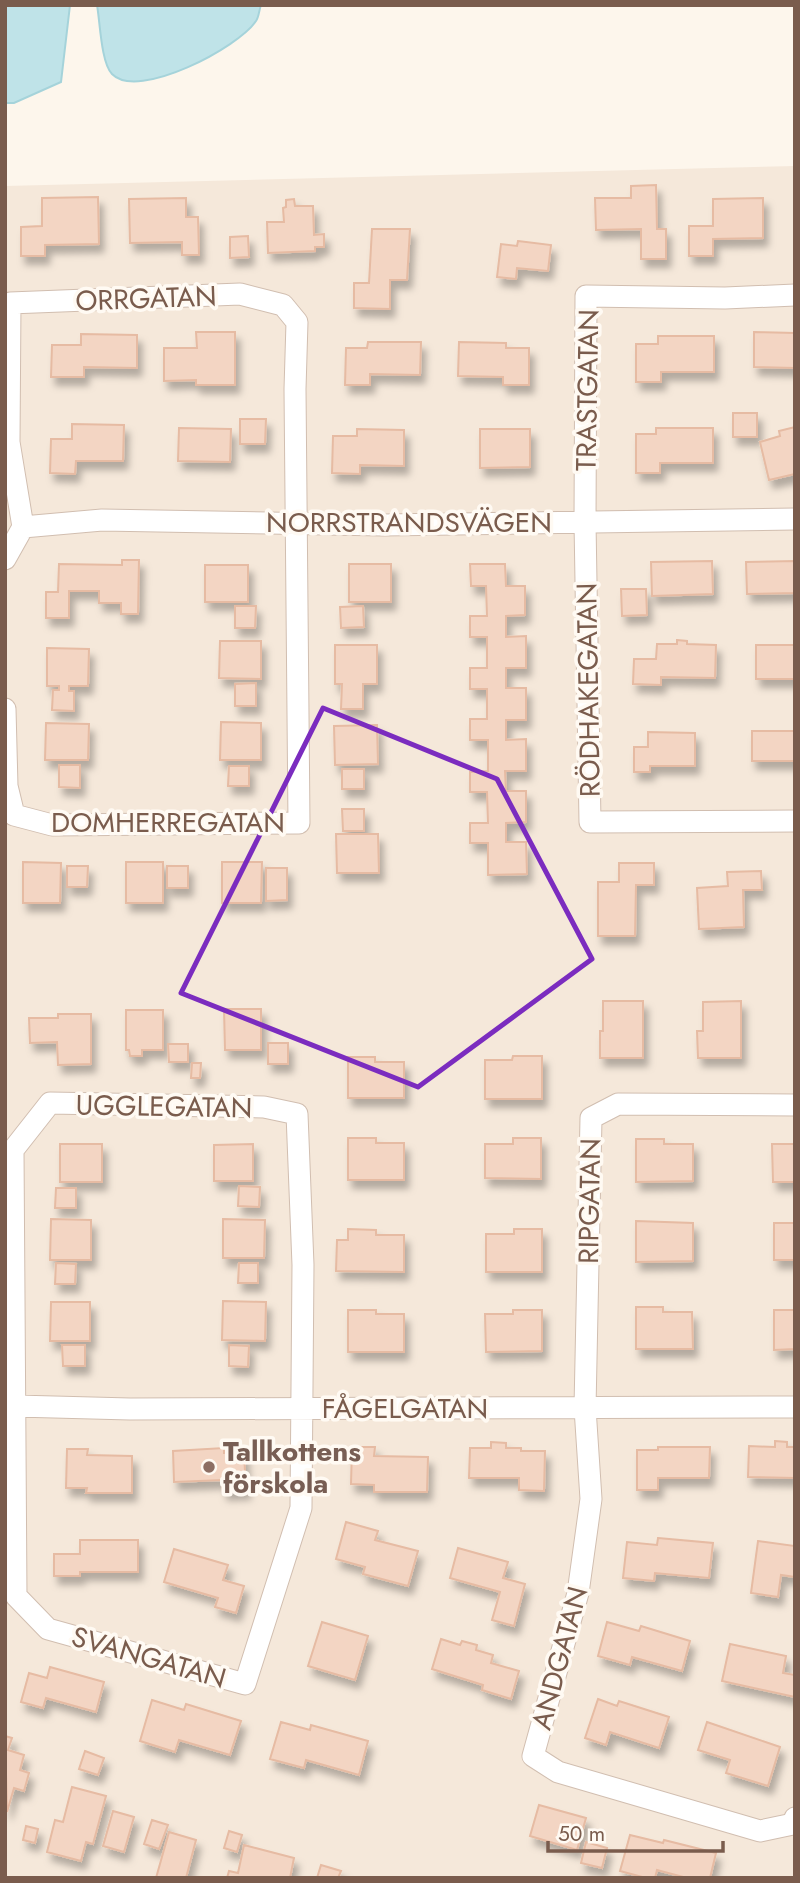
<svg xmlns="http://www.w3.org/2000/svg" width="800" height="1883" viewBox="0 0 800 1883" font-family="Jost,sans-serif">
<style>
.residential{fill:#f5e8da}
.water{fill:#bfe3e8;stroke:#a5d3da;stroke-width:2}
.building{fill:#f3d5c3;stroke:#e6bba3;stroke-width:2;filter:url(#shadow)}
.lines{fill:none;stroke-linecap:round;stroke-linejoin:round}
.street-casing{stroke:#d1beb0;stroke-width:23}
.street{stroke:#fff;stroke-width:21}
.marked{fill:none;stroke:#7b2cbf;stroke-width:5;stroke-linejoin:round}
.education-dot{fill:#8d6e63;stroke:#fffaf3;stroke-width:2.5}
.labels{text-anchor:middle;stroke-width:7;stroke-linejoin:round;paint-order:stroke}
.street-label{font-size:28px;fill:#7a5c4d;stroke:#fffaf3}
.education-label{font-size:28px;font-weight:bold;fill:#785e54;stroke:#fffaf3;text-anchor:start}
</style>
<defs>
<filter id="shadow"><feDropShadow dx="4.5" dy="8" stdDeviation="3.5" flood-color="#0004"/></filter>
</defs>
<rect width="100%" height="100%" fill="#fdf6ec"/>
<!-- residential -->
<path class="residential" d="M795 166V1878H5V186Z"/>
<!-- water -->
<path class="water" d="M5 5H70L61 82 14 103H5Z
M97 5H261C259 10 259 17 256 21 239 47 138 101 112 74 101 63 100 21 97 5Z"/>
<!-- building -->
<path class="building" d="M656 185 657 229H666V259H641V229L596 230 595 198H631V186Z
M98 197 99 244 45 245V256H21V227L42 226V198Z
M186 198V217H198L199 255H182V242L130 243 129 199Z
M763 198V238L713 239V256H689V226H713V199Z
M294 199 295 206H313L314 235 324 234V247H315V251L268 253 267 222H284L283 208 286 207V200Z
M372 229H410L407 280H390V309L354 308V283H369Z
M248 236 249 257 230 258V237Z
M518 241 551 245 548 271 517 268 516 279 497 277 501 244 517 246Z
M196 332H235V385H196V380L164 381V348H197Z
M754 332 795 333V368L754 367Z
M81 334 137 335V368L84 367V377H51L52 345H81Z
M658 336H714V372H661V382H636V344H658Z
M368 342H421L420 375 370 374V385H345L346 348H367Z
M459 342 506 343V348H529V385H503V377L458 376Z
M733 413H757V437H733Z
M240 419H266L265 444H240Z
M72 424 124 425 123 461H76L75 474 50 473 51 439H72Z
M795 427V474L769 480 760 442 780 436 779 431Z
M179 428 231 429 230 462 178 461Z
M656 428H713V463H660V473H636V434H656Z
M357 429 404 430V466L360 465V474L332 473 333 436H357Z
M480 429H530V467L480 468Z
M122 560H139L138 614H121V603H99V591H69V618H46V592H58L59 564 122 565Z
M712 561 713 594 652 596 651 562Z
M795 561V593L747 594 746 562Z
M349 564H391V602H349Z
M470 564H505L506 586H525V615L506 616V637L526 636V668H506V688H526V720H506V740L526 739V771H505L506 791H526V822L506 823V842H526L527 874 488 875V843H470V823H488L487 792H470V772L488 771V740H470V719H487V689H470V668H487V637H470V616H487L486 586H471Z
M205 565H248V602H205Z
M621 589H646L647 615 622 616Z
M235 606H256L255 628H235Z
M363 606 364 627 341 628 340 607Z
M677 640 687 641V644L716 645 715 678 661 677V685L633 684 634 659H656L657 644H677Z
M220 641H261V679L219 678Z
M335 645H377V684H363V709H341L342 684H335Z
M756 645H795V679H756Z
M47 648 89 649 88 686H69V691H74V711L52 710 53 690H59V686H47Z
M256 683V706H235V684Z
M221 722 261 723V760H220Z
M46 723 89 724 88 760H45Z
M377 725 378 764 335 765 334 726Z
M752 731H795V761H752Z
M648 732 695 733V766H650V772H634V747H648Z
M59 765H80V788L59 787Z
M229 766H249V786H228Z
M342 769H364V789H342Z
M342 809H364V831H343Z
M336 834H378L379 873H337Z
M23 862 61 863 60 903H23Z
M126 862H163V903H126Z
M222 862H262L261 903H222Z
M619 863H654V885H636L635 936H598V882H619Z
M67 866H88L87 887H67Z
M167 866H188V888H167Z
M266 868H287V900L266 901Z
M761 871 762 890H743L744 927 699 929 697 888 728 886 727 872Z
M603 1001H643V1058H600V1031H603Z
M741 1001V1058H698L697 1031H703V1002Z
M224 1009H261V1050H225Z
M126 1010H163V1050H142V1056H130L129 1050H126Z
M58 1014H91V1064L58 1065 57 1042 30 1043 29 1018H58Z
M268 1043H288V1064H268Z
M168 1044H188V1062H169Z
M513 1056H542V1099H485V1060H512Z
M348 1057H375V1062H404V1098H348Z
M192 1063H201L200 1078H191Z
M348 1138H376V1143H404V1180H348Z
M513 1138H541V1179L485 1178V1144H513Z
M636 1139H664V1144H693V1181L636 1182Z
M60 1144H102V1182H60Z
M253 1144V1181H214V1145Z
M772 1144H795V1182H773Z
M239 1186 260 1187 259 1207 238 1206Z
M56 1188H76V1208H55Z
M51 1219 91 1220V1260H50Z
M223 1219 265 1220 264 1258H223Z
M636 1221 693 1223V1261L636 1262Z
M774 1223H795V1260H774Z
M348 1229 376 1230V1235H404V1272L336 1271 337 1240H348Z
M514 1229H542V1272H486V1234H514Z
M56 1263 76 1264 75 1284H55Z
M239 1263H258V1283H238Z
M223 1301 266 1302 265 1341 222 1340Z
M51 1302H90V1341H50Z
M636 1307H663V1312H692L693 1349H636Z
M348 1310H376V1314H404V1352H348Z
M513 1310H542V1351L486 1352 485 1314H513Z
M774 1310H795V1349L774 1350Z
M62 1345H85V1366H63Z
M229 1345 249 1346 248 1367 229 1366Z
M775 1441 787 1442V1447H795V1478L748 1477 749 1446 775 1447Z
M491 1442 506 1443V1448H521V1451H545L544 1491 519 1490V1478H469L470 1448H491Z
M352 1447H375L374 1456 428 1457 427 1492H374V1485L351 1484Z
M658 1447H710L709 1478H658V1490H637V1450H658Z
M224 1448V1453L244 1452 246 1491 223 1492 222 1480 174 1482 173 1451Z
M67 1449H88L87 1455 132 1456V1493H86L87 1488H66Z
M346 1522 378 1531 375 1540 418 1551 408 1586 363 1574 365 1567 336 1559Z
M658 1538 713 1543 709 1578 655 1573 654 1581 623 1578 627 1542 657 1545Z
M80 1540H138V1572H80V1576H54V1554H80Z
M758 1541 795 1546V1577L781 1575 778 1597 751 1593Z
M458 1548 508 1562 503 1578 525 1584 514 1626 492 1620 500 1592 450 1578Z
M174 1549 228 1565 223 1580 244 1586 236 1613 215 1607 218 1598 164 1582Z
M322 1622 368 1636 355 1680 308 1666Z
M607 1622 639 1631 641 1626 690 1641 682 1671 632 1657 630 1665 598 1656Z
M441 1639 460 1645 462 1641 477 1645 476 1650 493 1655 491 1663 519 1671 511 1699 482 1690 483 1685 432 1669Z
M730 1644 786 1656 783 1673 795 1675V1697L722 1681Z
M50 1667 104 1682 96 1712 46 1698 43 1708 21 1702 29 1673 47 1678Z
M598 1699 617 1706 619 1701 669 1717 659 1748 610 1732 606 1745 585 1738Z
M152 1700 184 1710 186 1704 241 1721 230 1755 179 1740 175 1752 140 1741Z
M281 1722 310 1730 311 1725 368 1741 359 1775 306 1760 304 1768 270 1759Z
M707 1722 780 1747 768 1786 726 1773 730 1760 698 1750Z
M5 1736 12 1738 8 1750 24 1755 20 1770 29 1773 24 1791 14 1788 7 1812Z
M85 1751 104 1758 98 1775 79 1769Z
M72 1787 106 1796 93 1844 86 1842 81 1861 47 1852 55 1820 63 1822Z
M539 1805 586 1818 577 1850 530 1836Z
M113 1811 134 1817 124 1852 103 1846Z
M152 1820 168 1825 159 1849 144 1844Z
M26 1826 38 1829 35 1843 23 1840Z
M229 1831 242 1835 237 1852 224 1848Z
M169 1832 196 1840 186 1878H156Z
M630 1835 663 1843 664 1840 716 1853 710 1878H687L657 1870 655 1878H646L620 1871Z
M586 1842 607 1848 602 1868 581 1863Z
M244 1845 294 1858 290 1878H227L229 1871 238 1873Z
M321 1865 341 1871 338 1878H317Z"/>
<g class="lines">
<!-- street casing -->
<g class="street-casing">
<path id="street" d="M795 295 725 298 586 296 585 522 590 822 795 821
M23 527 102 520 383 525 795 519
M5 559 23 527
M5 709 7 786 14 815 52 825 299 823 295 389 297 322 283 305 240 294 10 303 9 442 23 527
M50 1103 264 1107 297 1114 303 1265 301 1508 245 1684 48 1629 16 1596 13 1150Z
M795 1105 618 1104 591 1118 585 1408 591 1499 578 1593 533 1756 558 1772 760 1831 793 1824 795 1818
M16 1406 130 1409 795 1407"/>
</g>
<!-- street -->
<use href="#street" class="street"/>
</g>
<!-- marked area -->
<path class="marked" d="M323 708 497 779 592 959 418 1087 181 993Z"/>
<!-- markers -->
<circle class="education-dot" cx="209" cy="1467" r="7"/>
<g class="labels">
<!-- street labels -->
<g class="street-label">
<text transform="translate(146 298) rotate(-2)" y="10">ORRGATAN</text>
<text transform="translate(587 390) rotate(-89)" y="10">TRASTGATAN</text>
<text x="409" y="532">NORRSTRANDSVÄGEN</text>
<text transform="translate(588 690) rotate(-91)" y="10">RÖDHAKEGATAN</text>
<text x="168" y="832">DOMHERREGATAN</text>
<text transform="translate(164 1106) rotate(1)" y="10">UGGLEGATAN</text>
<text transform="translate(589 1201) rotate(-89)" y="10">RIPGATAN</text>
<text x="405" y="1418">FÅGELGATAN</text>
<text transform="translate(149 1657) rotate(16)" y="10">SVANGATAN</text>
<text transform="translate(559 1658) rotate(-75)" y="10">ANDGATAN</text>
</g>
<!-- education labels -->
<g class="education-label">
<text x="223" y="1461">Tallkottens<tspan x="223" dy="32">förskola</tspan></text>
</g>
</g>
<!-- border -->
<rect width="800" height="1883" fill="none" stroke="#7a5c4d" stroke-width="14"/>
<!-- scale -->
<path d="M548 1841v10h175v-10" fill="none" stroke="#7a5c4d" stroke-width="3.5"/>
<text x="558" y="1841" font-size="21" fill="#7a5c4d" stroke="#fffaf3" stroke-width="5" paint-order="stroke">50 m</text>
</svg>
